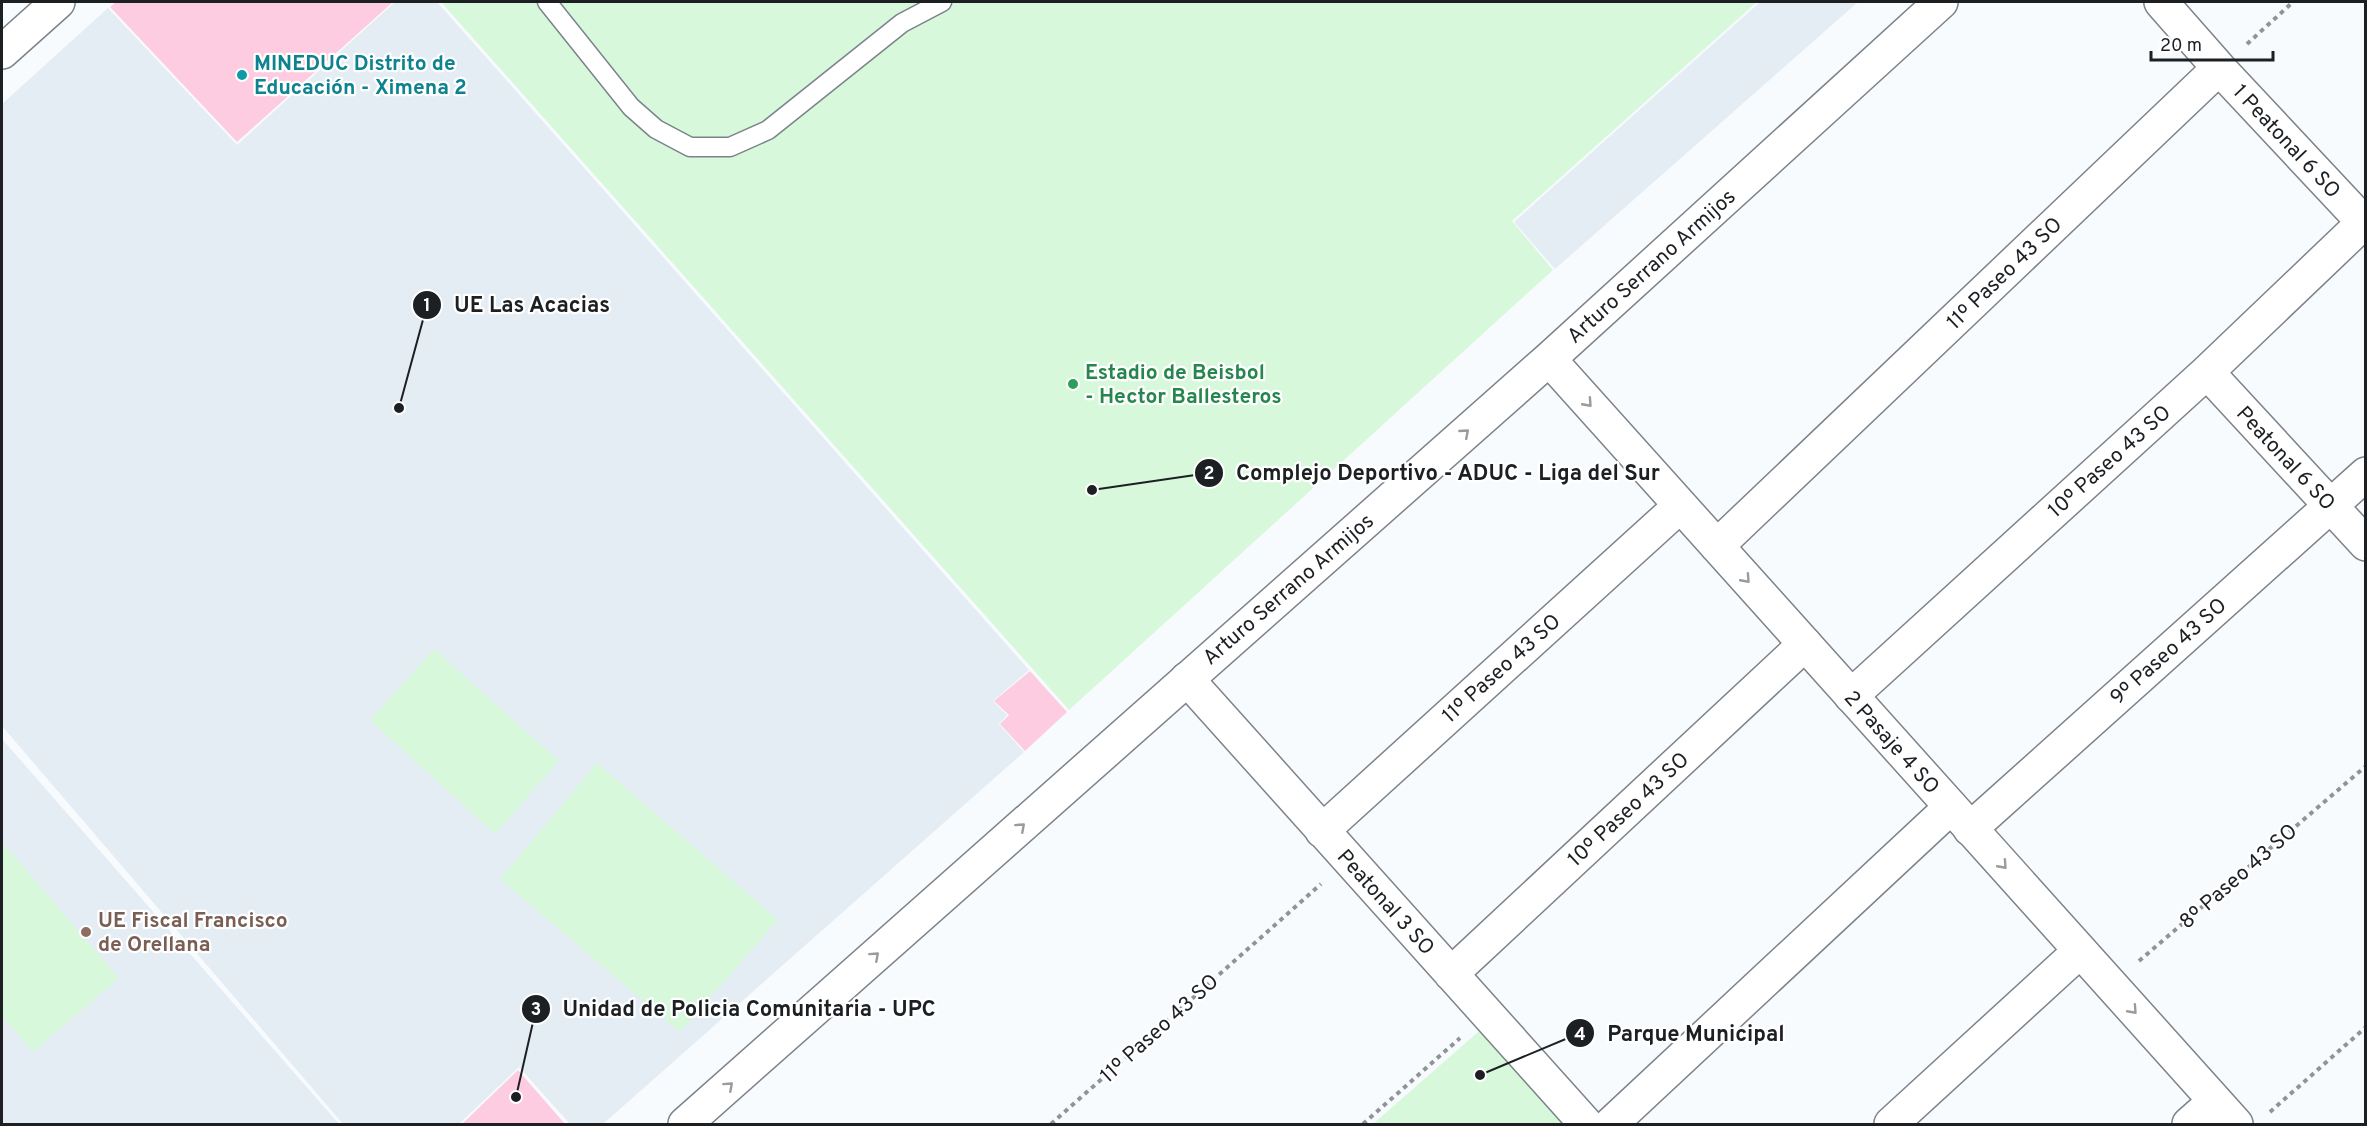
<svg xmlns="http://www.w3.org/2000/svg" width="2367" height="1126" viewBox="0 0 2367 1126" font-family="Overpass,sans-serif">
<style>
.built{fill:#e4ecf4}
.green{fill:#d7f8db}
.building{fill:#fdcce1}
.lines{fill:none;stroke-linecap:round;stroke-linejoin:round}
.lane-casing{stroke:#7c838a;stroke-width:21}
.street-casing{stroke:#7c838a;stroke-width:36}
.secondary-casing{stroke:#7c838a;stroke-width:36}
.path{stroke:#919497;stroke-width:4;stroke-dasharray:4.5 4.5;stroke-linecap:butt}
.lane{stroke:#fff;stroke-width:18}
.street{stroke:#fff;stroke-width:33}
.secondary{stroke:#fff;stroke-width:33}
.oneway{stroke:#999b9c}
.culture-dot{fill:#0f9aa8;stroke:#fff;stroke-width:2}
.leisure-dot{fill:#2e9e5b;stroke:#fff;stroke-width:2}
.education-dot{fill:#8d6e63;stroke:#fff;stroke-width:2}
.labels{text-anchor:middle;stroke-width:4.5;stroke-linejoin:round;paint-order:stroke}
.culture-label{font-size:21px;font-weight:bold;fill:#0d838f;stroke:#fff;text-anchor:start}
.street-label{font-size:21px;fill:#1d2023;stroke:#fff}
.leisure-label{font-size:21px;font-weight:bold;fill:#27864d;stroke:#fff;text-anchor:start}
.education-label{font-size:21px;font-weight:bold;fill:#785e54;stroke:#fff;text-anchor:start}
.leader{fill:none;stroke:#1d2023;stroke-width:2}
.callout-dot{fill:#1d2023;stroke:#fff;stroke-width:2}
.mark-label{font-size:18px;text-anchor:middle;font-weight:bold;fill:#fff}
.callout-label{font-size:22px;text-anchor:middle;font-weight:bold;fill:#1d2023;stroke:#fff;stroke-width:4.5;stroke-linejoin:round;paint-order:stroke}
</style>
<rect width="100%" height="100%" fill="#f8fbfe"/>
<!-- built -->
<path class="built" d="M395 2H437L1029 670 993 701 1007 715 999 724 1024 752 603 1124H570L519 1067 459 1124H343L2 726V104L108 8 237 145Z
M1760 2H1858L1555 269 1514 222Z
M2 739 339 1124H2Z"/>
<!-- green -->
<path class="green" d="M441 2H1757L1512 221 1553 270 1069 710Z
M434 649 559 761 495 834 370 720Z
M597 763 778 920 680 1032 500 879Z
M2 842 119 978 33 1052 2 1016Z
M1486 1025 1576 1124H1373Z"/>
<!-- building -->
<path class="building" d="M116 2H393L237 142 110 7Z
M1030 671 1067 712 1025 751 1000 724 1009 715 994 701Z
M518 1070 565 1124H462Z"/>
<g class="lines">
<!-- lane casing -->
<g class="lane-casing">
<path id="lane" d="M547 2 631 107 656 129 690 147H730L768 130 902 23 942 2"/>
</g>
<!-- street casing -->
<g class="street-casing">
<path id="street" d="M2161 2 2219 68 2366 225
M2207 372 2366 544
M1717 546 2219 68
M1187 679 1586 1124
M1851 696 2207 372 2363 223
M1970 829 2366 474
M1322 831 1680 506
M1451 974 1805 644
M1611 1124 1951 807
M1891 1124 2080 951
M2189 1124 2215 1101"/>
</g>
<!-- secondary casing -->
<g class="secondary-casing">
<path id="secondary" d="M2 52 58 2
M1549 359 2236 1124
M685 1124 1549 359 1941 2"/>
</g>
<!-- path -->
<path class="path" d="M2247 44 2293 2
M2139 961 2366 766
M2270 1112 2366 1027
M1051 1124 1321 884
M1363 1124 1460 1038"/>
<!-- lane -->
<use href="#lane" class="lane"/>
<!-- street -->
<use href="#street" class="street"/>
<!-- secondary -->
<use href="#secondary" class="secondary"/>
</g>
<!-- one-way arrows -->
<defs><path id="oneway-chevron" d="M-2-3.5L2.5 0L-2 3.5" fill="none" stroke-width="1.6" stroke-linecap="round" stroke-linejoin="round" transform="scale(1.5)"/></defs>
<g class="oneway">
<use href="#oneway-chevron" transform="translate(1588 403) rotate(48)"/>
<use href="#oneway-chevron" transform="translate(1465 433) rotate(-41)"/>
<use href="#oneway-chevron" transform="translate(1746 579) rotate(48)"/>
<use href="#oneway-chevron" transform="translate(1021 827) rotate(-42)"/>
<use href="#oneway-chevron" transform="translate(2003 865) rotate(48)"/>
<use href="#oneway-chevron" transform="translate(875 956) rotate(-42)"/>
<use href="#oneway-chevron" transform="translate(2133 1010) rotate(48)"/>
<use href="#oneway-chevron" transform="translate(729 1086) rotate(-42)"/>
</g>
<!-- markers -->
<circle class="culture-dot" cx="242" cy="75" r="6"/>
<circle class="leisure-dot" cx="1073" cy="384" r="6"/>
<circle class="education-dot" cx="86" cy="932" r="6"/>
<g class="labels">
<!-- culture labels -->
<g class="culture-label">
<text x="254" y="70">MINEDUC Distrito de<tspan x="254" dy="24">Educación - Ximena 2</tspan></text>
</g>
<!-- street labels -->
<g class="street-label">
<text transform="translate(2287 141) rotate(47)" y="7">1 Peatonal 6 SO</text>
<text transform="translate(1651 266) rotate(-42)" y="7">Arturo Serrano Armijos</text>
<text transform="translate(2004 273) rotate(-44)" y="7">11º Paseo 43 SO</text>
<text transform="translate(2286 458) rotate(47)" y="7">Peatonal 6 SO</text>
<text transform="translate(2109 461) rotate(-42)" y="7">10º Paseo 43 SO</text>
<text transform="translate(1288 589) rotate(-41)" y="7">Arturo Serrano Armijos</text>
<text transform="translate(2168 651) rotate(-42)" y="7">9º Paseo 43 SO</text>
<text transform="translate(1501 668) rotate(-42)" y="7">11º Paseo 43 SO</text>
<text transform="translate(1892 742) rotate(48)" y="7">2 Pasaje 4 SO</text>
<text transform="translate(1628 809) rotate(-43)" y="7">10º Paseo 43 SO</text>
<text transform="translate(2238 876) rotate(-41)" y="7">8º Paseo 43 SO</text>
<text transform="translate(1386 902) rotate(48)" y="7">Peatonal 3 SO</text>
<text transform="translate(1159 1028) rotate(-42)" y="7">11º Paseo 43 SO</text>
</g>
<!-- leisure labels -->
<g class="leisure-label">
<text x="1085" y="379">Estadio de Beisbol<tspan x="1085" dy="24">- Hector Ballesteros</tspan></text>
</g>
<!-- education labels -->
<g class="education-label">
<text x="98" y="927">UE Fiscal Francisco<tspan x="98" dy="24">de Orellana</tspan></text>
</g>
</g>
<!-- callouts -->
<path class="leader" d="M399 408L427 305M1092 490L1209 473M516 1097L536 1009M1480 1075L1580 1033"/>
<g class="callout-dot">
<circle cx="399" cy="408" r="6"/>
<circle cx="1092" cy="490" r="6"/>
<circle cx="516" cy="1097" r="6"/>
<circle cx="1480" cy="1075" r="6"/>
<circle cx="427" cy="305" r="15"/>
<circle cx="1209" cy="473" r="15"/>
<circle cx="536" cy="1009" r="15"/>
<circle cx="1580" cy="1033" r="15"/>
</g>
<g class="mark-label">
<text x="427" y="311">1</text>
<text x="1209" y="479">2</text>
<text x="536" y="1015">3</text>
<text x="1580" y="1040">4</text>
</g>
<g class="callout-label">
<text x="532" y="312">UE Las Acacias</text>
<text x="1448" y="480">Complejo Deportivo - ADUC - Liga del Sur</text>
<text x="749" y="1016">Unidad de Policia Comunitaria - UPC</text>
<text x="1696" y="1041">Parque Municipal</text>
</g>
<!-- border -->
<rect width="2367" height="1126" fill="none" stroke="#1d2023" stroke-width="6"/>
<!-- scale -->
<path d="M2151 51v9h122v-9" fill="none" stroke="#1d2023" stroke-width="3"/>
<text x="2160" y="51" font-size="18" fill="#1d2023" stroke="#ffffff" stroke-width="4.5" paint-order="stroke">20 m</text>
</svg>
